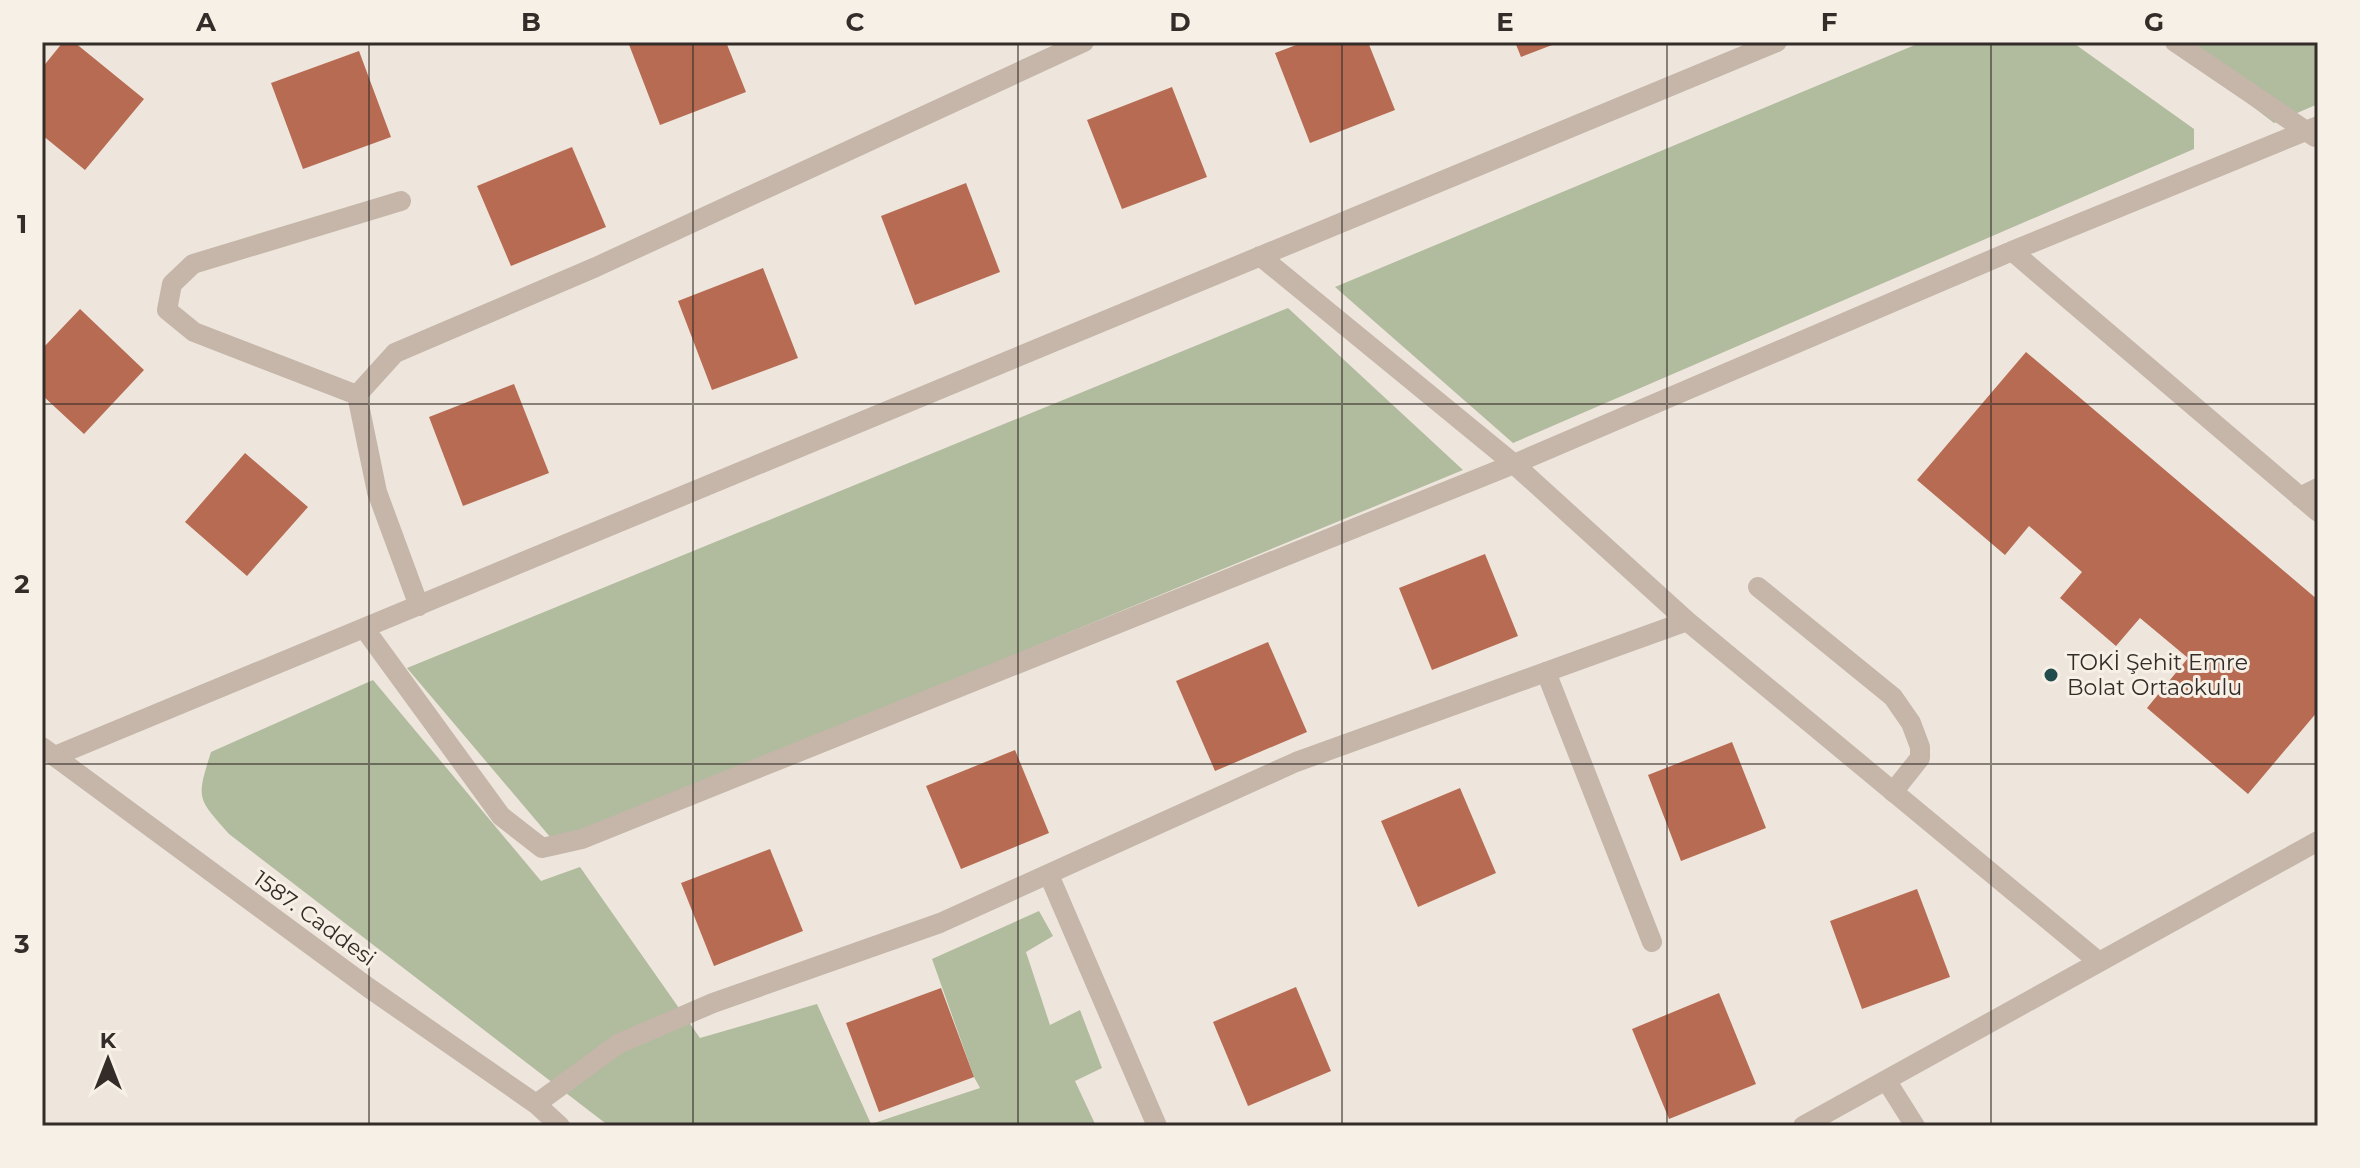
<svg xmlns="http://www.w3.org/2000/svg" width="2360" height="1168" viewBox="0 0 2360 1168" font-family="Montserrat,sans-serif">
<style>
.green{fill:#b1bb9e}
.building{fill:#b66b52}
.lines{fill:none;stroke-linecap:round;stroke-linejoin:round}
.lane{stroke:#c5b6a9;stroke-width:20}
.street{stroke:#c5b6a9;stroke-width:20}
.grid{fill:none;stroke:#332c28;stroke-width:2;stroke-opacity:0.55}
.poi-dot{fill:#234c4f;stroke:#f7f0e7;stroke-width:3}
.labels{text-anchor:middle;stroke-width:6;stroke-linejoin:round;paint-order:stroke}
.poi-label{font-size:22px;fill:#332c28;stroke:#f7f0e7;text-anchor:start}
.street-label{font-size:22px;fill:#332c28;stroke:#f7f0e7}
.neatline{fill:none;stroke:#332c28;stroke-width:3}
.grid-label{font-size:26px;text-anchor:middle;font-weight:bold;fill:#332c28}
</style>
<rect width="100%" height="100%" fill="#eee6dc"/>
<!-- green -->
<path class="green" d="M1922 42H2072L2194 129V149L1513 443 1335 287Z
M2169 42H2318V104L2274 123Z
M1288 308 1463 470 556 844 407 668Z
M373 680 541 881 580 867 700 1038 817 1004 871 1124 980 1088 974 1077 932 959 1039 911 1053 936 1026 952 1050 1025 1080 1010 1102 1068 1075 1081 1096 1126H609L229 834C197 797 196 800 211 752Z"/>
<!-- building -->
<path class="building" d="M63 42H74L144 99 85 170 42 135V68Z
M628 42H726L746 92 660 125Z
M1304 42H1368L1395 110 1310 143 1275 53Z
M1515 42H1560L1521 57Z
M359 51 391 137 303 169 271 83Z
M1172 87 1207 177 1122 209 1087 120Z
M572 147 606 227 511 266 477 186Z
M966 183 1000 272 915 305 881 216Z
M763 268 798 358 712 390 678 301Z
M80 309 144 370 84 434 42 395V349Z
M2026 352 2318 600V711L2248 794 2147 708 2188 658 2140 618 2116 646 2060 598 2082 572 2029 526 2005 555 1917 480Z
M514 384 549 473 463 506 429 417Z
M245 453 308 507 247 576 185 522Z
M1485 554 1518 636 1432 670 1399 588Z
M1268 642 1307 732 1215 771 1176 681Z
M1732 742 1766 828 1681 861 1648 775Z
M1015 750 1049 833 961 869 926 786Z
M1460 788 1496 873 1418 907 1381 821Z
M770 849 803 931 714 966 681 883Z
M1917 889 1950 977 1862 1009 1830 921Z
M1296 987 1331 1071 1248 1106 1213 1022Z
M941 988 974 1077 879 1112 846 1023Z
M1719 993 1756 1084 1669 1119 1632 1029Z"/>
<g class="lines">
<!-- lane -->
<path class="lane" d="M1758 587 1893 697 1911 723 1920 747V758L1893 792
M1546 672 1652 942
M1049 875 1157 1126"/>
<!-- street -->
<path class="street" d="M2175 42 2315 137
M2012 251 2318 512
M1260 256 1514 464 1687 621
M357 395 194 332 167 310 172 284 193 264 401 201
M2300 497 2318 488
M419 606 377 492 357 395 395 353 596 267 1084 42
M364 628 501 816 542 848 582 839 1514 464 2012 251 2318 126
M42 747 369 988 536 1104 560 1126
M55 756 1777 42
M1886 1080 1915 1126
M536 1104 618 1044 713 1003 940 923 1296 762 1687 621 2099 962
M1803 1126 2318 841"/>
</g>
<!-- grid -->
<path class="grid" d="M369 42V1126M693 42V1126M1018 42V1126M1342 42V1126M1667 42V1126M1991 42V1126M42 404H2318M42 764H2318"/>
<!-- markers -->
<circle class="poi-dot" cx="2051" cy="675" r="8"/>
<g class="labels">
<!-- poi labels -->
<g class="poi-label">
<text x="2067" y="670">TOKİ Şehit Emre<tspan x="2067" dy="25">Bolat Ortaokulu</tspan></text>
</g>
<!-- street labels -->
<g class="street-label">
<text transform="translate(315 918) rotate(36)" y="8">1587. Caddesi</text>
</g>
</g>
<!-- border -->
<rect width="2360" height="1168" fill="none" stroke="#f7f0e7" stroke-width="88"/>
<!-- north arrow -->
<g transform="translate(108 1060)" stroke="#f7f0e7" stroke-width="6" paint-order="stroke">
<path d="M0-6L14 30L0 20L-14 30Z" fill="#332c28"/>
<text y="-12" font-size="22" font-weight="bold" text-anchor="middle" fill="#332c28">K</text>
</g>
<rect x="44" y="44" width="2272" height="1080" class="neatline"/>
<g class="grid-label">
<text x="206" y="31">A</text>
<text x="531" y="31">B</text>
<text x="855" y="31">C</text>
<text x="1180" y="31">D</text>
<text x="1505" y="31">E</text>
<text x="1829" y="31">F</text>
<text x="2154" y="31">G</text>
<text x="22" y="233">1</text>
<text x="22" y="593">2</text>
<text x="22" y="953">3</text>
</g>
</svg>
